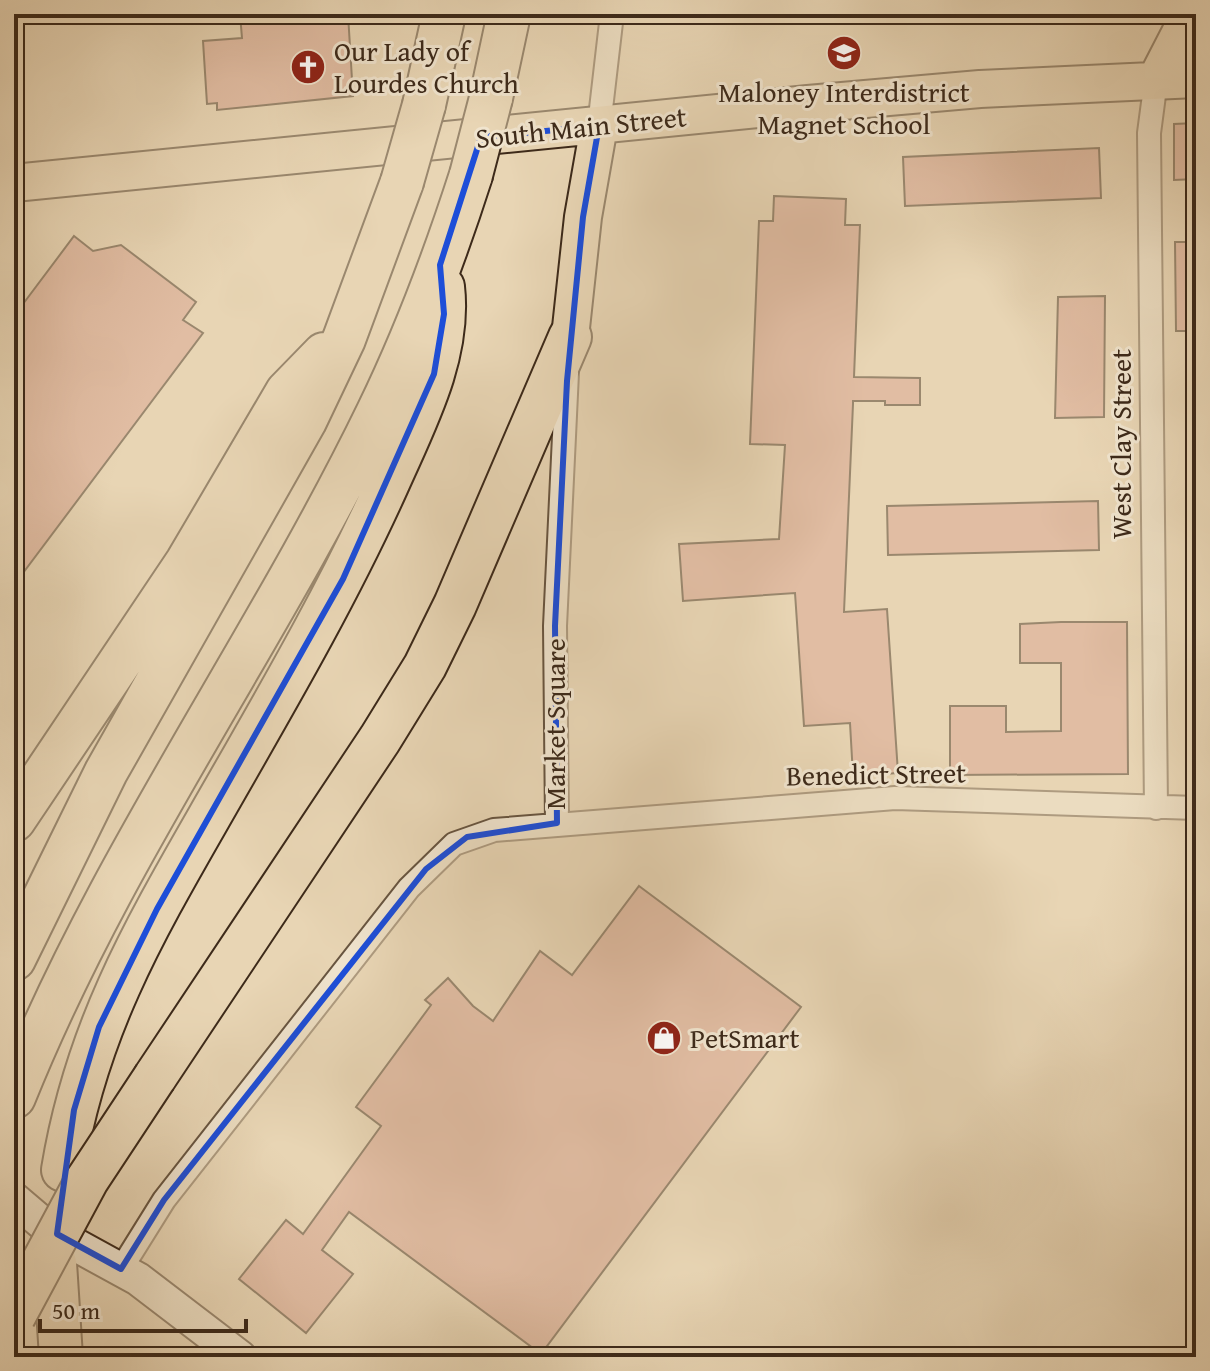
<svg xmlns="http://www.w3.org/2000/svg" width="1210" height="1371" viewBox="0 0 1210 1371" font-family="'Gentium Book Plus',serif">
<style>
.building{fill:#d99f8e;stroke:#3d2a1a;stroke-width:2}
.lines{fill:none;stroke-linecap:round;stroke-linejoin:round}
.street-casing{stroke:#685540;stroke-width:26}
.secondary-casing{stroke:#3d2a1a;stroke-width:36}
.primary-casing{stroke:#3d2a1a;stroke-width:40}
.highway-casing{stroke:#3d2a1a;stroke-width:46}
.street{stroke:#f0e4ce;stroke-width:22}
.secondary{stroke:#f0e4ce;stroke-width:32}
.primary{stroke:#e8d5b4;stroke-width:36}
.highway{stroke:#e8d5b4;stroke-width:42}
.highway-bridge-casing{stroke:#3d2a1a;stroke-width:46;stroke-linecap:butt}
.highway-bridge{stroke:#e8d5b4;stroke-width:42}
.marked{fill:none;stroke:#1d4ed8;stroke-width:6;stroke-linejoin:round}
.labels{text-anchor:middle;stroke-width:6;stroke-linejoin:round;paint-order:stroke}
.poi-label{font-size:28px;fill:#3d2a1a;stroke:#f0e4ce;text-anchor:start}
.street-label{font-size:28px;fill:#3d2a1a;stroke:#f0e4ce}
</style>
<rect width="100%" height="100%" fill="#e8d5b4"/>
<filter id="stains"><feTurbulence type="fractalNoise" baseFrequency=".0025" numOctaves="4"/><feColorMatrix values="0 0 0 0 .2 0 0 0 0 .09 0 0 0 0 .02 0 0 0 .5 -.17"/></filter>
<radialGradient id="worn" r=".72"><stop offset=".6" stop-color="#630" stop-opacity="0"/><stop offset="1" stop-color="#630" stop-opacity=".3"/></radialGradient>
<!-- building -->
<path class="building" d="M240 14H348L353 96 217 110V103L207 104 203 41 242 38Z
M1196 123V179L1174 180V124Z
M1099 148 1101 198 905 206 903 157Z
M774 196 846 199 845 225H860L854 377 920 378V405H885V401H853V404L844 612 887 609 898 773 853 776 850 723 804 726 795 593 683 601 679 544 779 539 785 445 750 444 759 221H773Z
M74 236 93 251 121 245 196 302 183 320 203 333 14 585V316Z
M1175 242H1196V331H1176Z
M1105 296 1104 417 1055 418 1058 297Z
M1098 501 1099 550 888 555 887 506Z
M1061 622H1127L1128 774 950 775V706H1006V732L1061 731V663H1020V624Z
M639 886 801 1007 541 1354 349 1212 322 1250 353 1274 306 1333 239 1279 286 1220 303 1234 381 1126 356 1107 431 1005 425 1000 448 978 473 1006 493 1021 540 951 572 975Z"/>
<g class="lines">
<!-- street casing -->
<g class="street-casing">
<path id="street" d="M599 126 612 14
M1156 808 1149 133 1156 80
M557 823 555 626 567 373
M121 1269 164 1200 409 888 454 844 494 830 895 798 1196 808"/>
</g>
<!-- secondary casing -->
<g class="secondary-casing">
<path id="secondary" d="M14 1199 54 1233 138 1279 240 1357"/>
</g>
<!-- primary casing -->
<g class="primary-casing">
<path id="primary" d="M1156 80 1190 14
M14 183 808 104 980 89 1196 79
M570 337 583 217 599 126"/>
</g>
<!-- highway casing -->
<g class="highway-casing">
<path id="highway" d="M491 98 509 14
M424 105 444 14
M14 820 187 562 287 392 324 354
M14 959 106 772 305 421 344 339 402 182
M155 1077 380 739 425 666 455 605 570 337
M14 1097C111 855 265 645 378 412 415 336 445 256 471 175
M63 1170C87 1024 148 924 220 798 279 695 339 592 388 483 415 422 451 355 443 287
M55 1263 61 1357"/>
</g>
<!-- street -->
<use href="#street" class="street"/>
<!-- secondary -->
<use href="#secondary" class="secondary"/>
<!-- primary -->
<use href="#primary" class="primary"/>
<!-- highway -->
<use href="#highway" class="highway"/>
<!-- highway-bridge casing -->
<g class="highway-bridge-casing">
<path id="highway-bridge" d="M471 175 491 98
M402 182 424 105
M14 1316 87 1180 155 1077"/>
</g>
<!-- highway-bridge -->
<use href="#highway-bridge" class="highway-bridge"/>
</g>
<!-- marked area -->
<path d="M0 0H1210V1371H0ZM599 126 583 217 567 381 555 626 557 823 467 837 426 869 164 1200 121 1269 57 1234 74 1110 99 1027 157 909 343 579 434 374 444 314 440 265 481 137Z" fill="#e8d5b4" fill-opacity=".55" fill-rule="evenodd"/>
<path class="marked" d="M599 126 583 217 567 381 555 626 557 823 467 837 426 869 164 1200 121 1269 57 1234 74 1110 99 1027 157 909 343 579 434 374 444 314 440 265 481 137Z"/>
<!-- icons -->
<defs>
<g id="school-disc" transform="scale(1.8)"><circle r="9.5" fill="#8f2418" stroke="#f0e4ce"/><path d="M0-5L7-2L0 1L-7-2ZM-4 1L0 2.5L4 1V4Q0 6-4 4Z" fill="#fff"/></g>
<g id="church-disc" transform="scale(1.8)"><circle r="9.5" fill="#8f2418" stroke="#f0e4ce"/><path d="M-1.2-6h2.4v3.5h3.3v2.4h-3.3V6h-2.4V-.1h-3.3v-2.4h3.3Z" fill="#fff"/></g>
<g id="shop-disc" transform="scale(1.8)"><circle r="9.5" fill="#8f2418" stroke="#f0e4ce"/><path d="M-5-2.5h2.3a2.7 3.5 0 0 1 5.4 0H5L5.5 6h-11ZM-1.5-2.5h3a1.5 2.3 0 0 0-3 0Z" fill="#fff"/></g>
</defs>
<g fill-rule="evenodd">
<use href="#school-disc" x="844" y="53"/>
<use href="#church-disc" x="308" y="67"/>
<use href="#shop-disc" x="664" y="1038"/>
</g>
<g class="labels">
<!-- poi labels -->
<g class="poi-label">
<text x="334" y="61">Our Lady of<tspan x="334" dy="32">Lourdes Church</tspan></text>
<text x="844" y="102" text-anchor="middle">Maloney Interdistrict<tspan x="844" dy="32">Magnet School</tspan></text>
<text x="690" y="1048">PetSmart</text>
</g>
<!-- street labels -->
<g class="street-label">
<text transform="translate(581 127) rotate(-6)" y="10">South Main Street</text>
<text transform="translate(1121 444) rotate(-90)" y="10">West Clay Street</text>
<text transform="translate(555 724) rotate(-90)" y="10">Market Square</text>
<text transform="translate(876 774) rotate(-1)" y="10">Benedict Street</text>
</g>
</g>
<!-- margin -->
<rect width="1210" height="1371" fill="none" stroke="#e8d5b4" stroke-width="48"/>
<rect x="16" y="16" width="1178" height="1339" fill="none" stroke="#3d2a1a" stroke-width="4"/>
<rect x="24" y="24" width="1162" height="1323" fill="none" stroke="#3d2a1a" stroke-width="2"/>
<!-- scale -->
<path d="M40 1319v12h206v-12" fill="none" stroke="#3d2a1a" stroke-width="4"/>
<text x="52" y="1319" font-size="24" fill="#3d2a1a" stroke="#f0e4ce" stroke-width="6" paint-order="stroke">50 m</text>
<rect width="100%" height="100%" filter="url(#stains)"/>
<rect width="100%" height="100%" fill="url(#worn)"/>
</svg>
